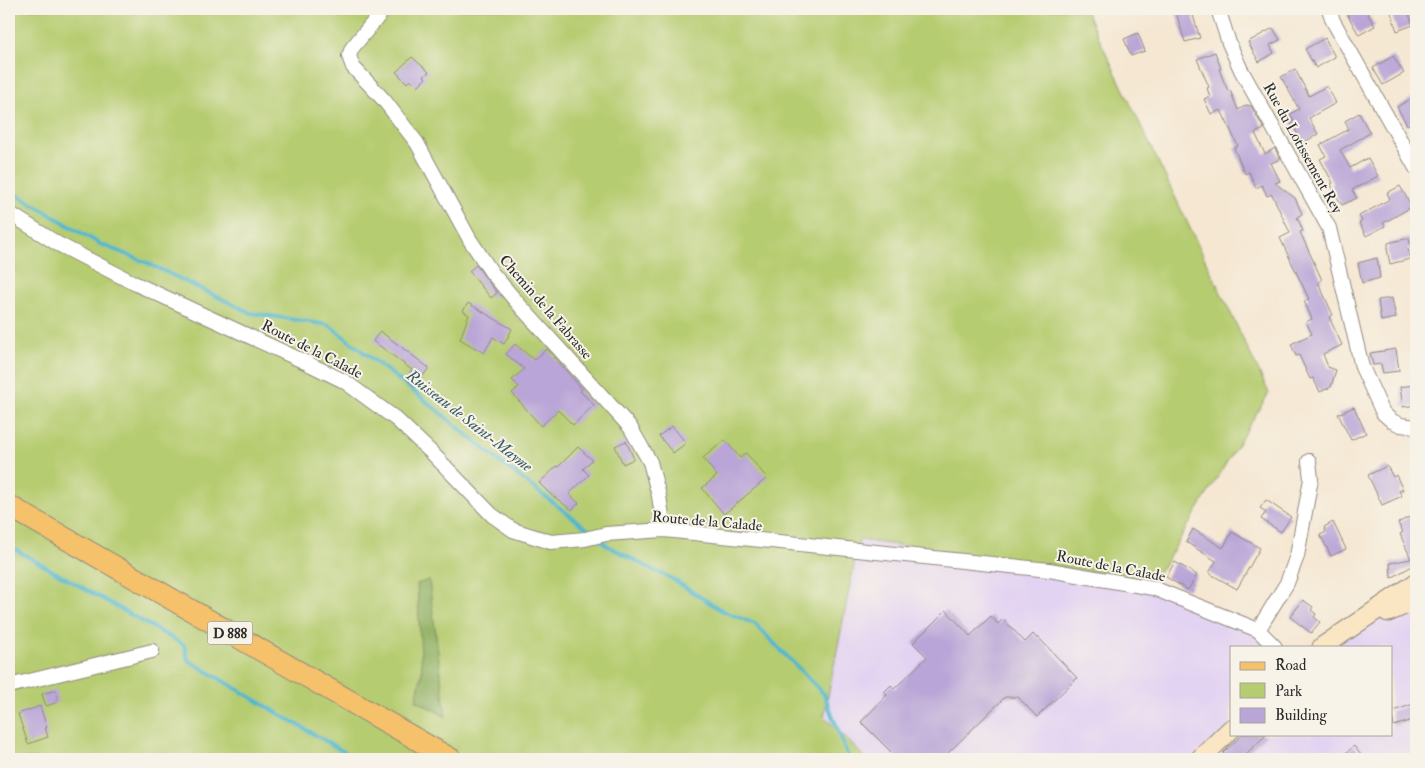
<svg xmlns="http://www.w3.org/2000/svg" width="1425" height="768" viewBox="0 0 1425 768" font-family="'IM FELL Double Pica',serif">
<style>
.built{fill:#e3d3f2}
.green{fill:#b6cc70;stroke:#707c4e}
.forest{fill:#90b062;stroke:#5e6e46}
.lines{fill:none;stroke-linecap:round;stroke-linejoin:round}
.stream{stroke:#4fb7cd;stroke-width:4}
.building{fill:#b9a5d7}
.street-casing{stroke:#90897e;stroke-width:16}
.secondary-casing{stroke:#90897e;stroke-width:21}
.primary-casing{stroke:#90897e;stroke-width:23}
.street{stroke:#fff;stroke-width:14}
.secondary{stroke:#fbe6c4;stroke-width:19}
.primary{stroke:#f5c16b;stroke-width:21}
.labels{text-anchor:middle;stroke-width:4;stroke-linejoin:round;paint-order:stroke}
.shield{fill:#f7f3e8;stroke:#686764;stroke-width:1}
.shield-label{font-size:14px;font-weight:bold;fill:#2b2b2b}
.street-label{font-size:15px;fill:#2b2b2b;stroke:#f7f3e8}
.water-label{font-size:16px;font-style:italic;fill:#385c64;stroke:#f7f3e8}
</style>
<rect width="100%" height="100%" fill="#f7f3e8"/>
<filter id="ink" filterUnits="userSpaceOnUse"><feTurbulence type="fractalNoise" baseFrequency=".02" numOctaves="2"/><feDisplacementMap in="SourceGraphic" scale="10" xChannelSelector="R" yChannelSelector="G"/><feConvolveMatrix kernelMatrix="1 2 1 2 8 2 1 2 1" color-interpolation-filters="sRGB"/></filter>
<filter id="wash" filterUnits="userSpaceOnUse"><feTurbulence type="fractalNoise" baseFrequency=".0096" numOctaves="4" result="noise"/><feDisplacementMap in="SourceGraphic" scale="20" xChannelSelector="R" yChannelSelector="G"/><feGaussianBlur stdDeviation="1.12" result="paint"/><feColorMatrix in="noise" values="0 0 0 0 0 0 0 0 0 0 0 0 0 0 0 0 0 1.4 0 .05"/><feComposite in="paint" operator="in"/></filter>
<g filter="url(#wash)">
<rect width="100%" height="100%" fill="#f5e7d2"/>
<!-- built -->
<path class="built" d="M859 540 1155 580 1242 618 1278 647H1231V734H1391V647H1333L1416 577V759H866L824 716Z"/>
<!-- green -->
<path class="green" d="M9 9H1085L1269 393 1155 580 859 540 824 716 866 759H9Z"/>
<!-- forest -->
<path class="forest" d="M429 580 446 717 416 700 422 672 417 584Z"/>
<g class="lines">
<!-- stream -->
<path class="stream" d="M9 190 100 244 143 261 251 313 329 325 432 406 505 466 593 533
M600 539 608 546 653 570 671 578 694 593 723 611 755 624 824 694 849 759
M9 546 184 645 188 660 356 759"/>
</g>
<g id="blocks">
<!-- building -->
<path class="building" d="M1175 9H1191L1200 38 1185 42Z
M1357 9H1365L1375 26 1359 35 1347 14Z
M1390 9H1407L1413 25 1397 31Z
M1273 28 1280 40 1270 45 1274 53 1259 62 1248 42Z
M1138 33 1145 51 1131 56 1124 39Z
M1325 38 1335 57 1316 68 1305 49Z
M1215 52 1221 69H1219L1224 82 1228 91 1230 90 1238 110 1247 105 1251 106 1264 129 1255 133 1265 154 1275 148 1280 159 1271 163 1280 181 1275 183 1295 198 1302 214 1297 217 1303 231 1300 232 1322 280 1318 282 1333 315 1329 317 1342 345 1323 354 1328 367 1336 370 1331 387 1320 392 1313 378 1310 379 1299 355 1296 356 1291 344 1312 334 1306 322 1312 319 1304 301 1309 299 1280 238 1290 233 1272 194 1267 196 1262 185 1256 188 1249 172 1245 174 1234 148 1238 146 1221 110 1211 114 1204 99 1210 97 1207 88 1209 87 1197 59Z
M1393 56 1404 73 1383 85 1373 68Z
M412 57 429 72 424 76 426 78 417 87 410 80 407 83 396 72Z
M1295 69 1309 96 1327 86 1336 103 1309 118 1318 134 1303 143 1291 123 1294 121 1290 114 1299 109 1281 77Z
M1412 98 1416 105V120L1407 125 1397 107Z
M1359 113 1370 133 1340 150 1350 168 1368 158 1378 176 1352 190 1357 198 1342 205 1334 192 1331 184 1333 183 1320 159 1326 156 1320 145 1349 129 1345 121Z
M1400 186 1412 207 1383 223 1385 226 1366 236 1359 223 1362 221 1359 216 1390 199 1387 193Z
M1409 238 1411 248 1408 249 1410 259 1390 264 1387 249H1388V243Z
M1377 258 1380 278 1362 283 1358 263Z
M476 265 497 293 491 298 469 271Z
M1392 298 1396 318 1381 321 1378 300Z
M468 303 512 329 504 344 493 337 484 353 460 339 469 315 463 311Z
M380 331 429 368 415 386 406 379 412 370 373 341Z
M515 344 534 360 547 349 582 389 580 391 594 405 573 425 558 410 541 426 512 393 519 387 512 380 524 369 506 354Z
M1396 349 1399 371 1383 373 1381 364 1373 365 1370 353Z
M1414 385 1416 405 1403 407 1400 387Z
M1354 407 1366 433 1351 440 1338 414Z
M672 426 686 443 673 453 659 436Z
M725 440 740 458 746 453 767 478 724 514 702 488 717 476 703 458Z
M626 441 634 459 623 464 615 446Z
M578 447 592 460 583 469 589 475 569 494 579 503 572 510 549 493 539 483 557 466 558 467Z
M1387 466 1393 477 1396 475 1403 490 1399 491 1402 496 1382 505 1368 475Z
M1266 500 1291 517 1281 532 1261 519 1266 512 1260 508Z
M1409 517 1410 520 1416 517V570L1414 565 1391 578 1390 563 1411 559 1400 534 1403 532 1398 523Z
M1333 522 1346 549 1331 556 1320 535 1326 532 1324 527Z
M1193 529 1223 548 1232 532 1260 548 1237 589 1209 573 1216 561 1186 542Z
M1175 562 1197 575 1188 590 1166 577Z
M1303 600 1313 607 1311 610 1316 614 1314 617 1320 622 1311 633 1290 617Z
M946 610 970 636 991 616 998 624 1003 619 1025 642 1033 634 1037 639 1038 637 1077 678 1037 717 1018 697H1005L942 759H898L861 722 887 695 884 692 891 685 894 689 927 657 913 643Z
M56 690 58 702 46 706 42 694Z
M1416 703V719L1394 726 1391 712Z
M40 706 47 728H45L48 737 28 744 18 714Z
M1243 734H1267L1246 754 1252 759H1229L1223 753Z
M1354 746 1361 755 1355 759H1339Z"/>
</g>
</g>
<g filter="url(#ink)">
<use href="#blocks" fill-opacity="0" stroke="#90897e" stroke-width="1"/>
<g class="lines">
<!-- street casing -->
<g class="street-casing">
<path id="street" d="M1218 9 1229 43 1241 70 1329 228 1362 367 1383 413 1392 421 1401 425 1416 427
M1329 9 1333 21 1416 168
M381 13 352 48 349 56 353 67 384 100 417 143 470 240 492 273 522 308 630 427 650 462 659 496 664 530
M9 213 58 244 134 283 305 362 344 381 396 419 432 453 492 515 513 530 551 542 585 539 606 534 664 530 1049 570 1153 588 1258 630 1275 647
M1258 630 1287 583 1297 556 1311 479 1309 461
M9 686 152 651"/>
</g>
<!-- secondary casing -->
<g class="secondary-casing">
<path id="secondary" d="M1388 612 1416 600
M1322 647 1416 583
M1200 759 1231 729"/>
</g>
<!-- primary casing -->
<g class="primary-casing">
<path id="primary" d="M9 506 451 759"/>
</g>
<!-- street -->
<use href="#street" class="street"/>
<!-- secondary -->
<use href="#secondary" class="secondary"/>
<!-- primary -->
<use href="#primary" class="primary"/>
</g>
</g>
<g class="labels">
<!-- shield labels -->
<rect class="shield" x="207.5" y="621.5" width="45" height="23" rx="4"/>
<g class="shield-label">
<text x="230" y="638">D 888</text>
</g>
<!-- street labels -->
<g class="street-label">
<text transform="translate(1303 148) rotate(61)" y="5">Rue du Lotissement Rey</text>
<text transform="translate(546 307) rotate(49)" y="5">Chemin de la Fabrasse</text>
<text transform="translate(312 349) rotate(27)" y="5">Route de la Calade</text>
<text transform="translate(707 521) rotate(5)" y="5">Route de la Calade</text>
<text transform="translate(1111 566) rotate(11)" y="5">Route de la Calade</text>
</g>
<!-- water labels -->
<g class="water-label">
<text transform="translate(470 420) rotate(38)" y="6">Ruisseau de Saint-Mayme</text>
</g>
</g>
<!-- margin -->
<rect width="1425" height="768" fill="none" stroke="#f7f3e8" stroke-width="30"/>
<!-- legend -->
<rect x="1230" y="646" width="162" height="90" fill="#f7f3e8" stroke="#a5a39c"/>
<rect x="1240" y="662" width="25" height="8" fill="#f5c16b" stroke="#a5a39c"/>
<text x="1275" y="670" font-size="15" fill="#2b2b2b">Road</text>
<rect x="1240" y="683" width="25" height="15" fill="#b6cc70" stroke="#a5a39c"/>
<text x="1275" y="696" font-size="15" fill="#2b2b2b">Park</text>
<rect x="1240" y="708" width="25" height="15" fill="#b9a5d7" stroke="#a5a39c"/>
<text x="1275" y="720" font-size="15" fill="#2b2b2b">Building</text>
</svg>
